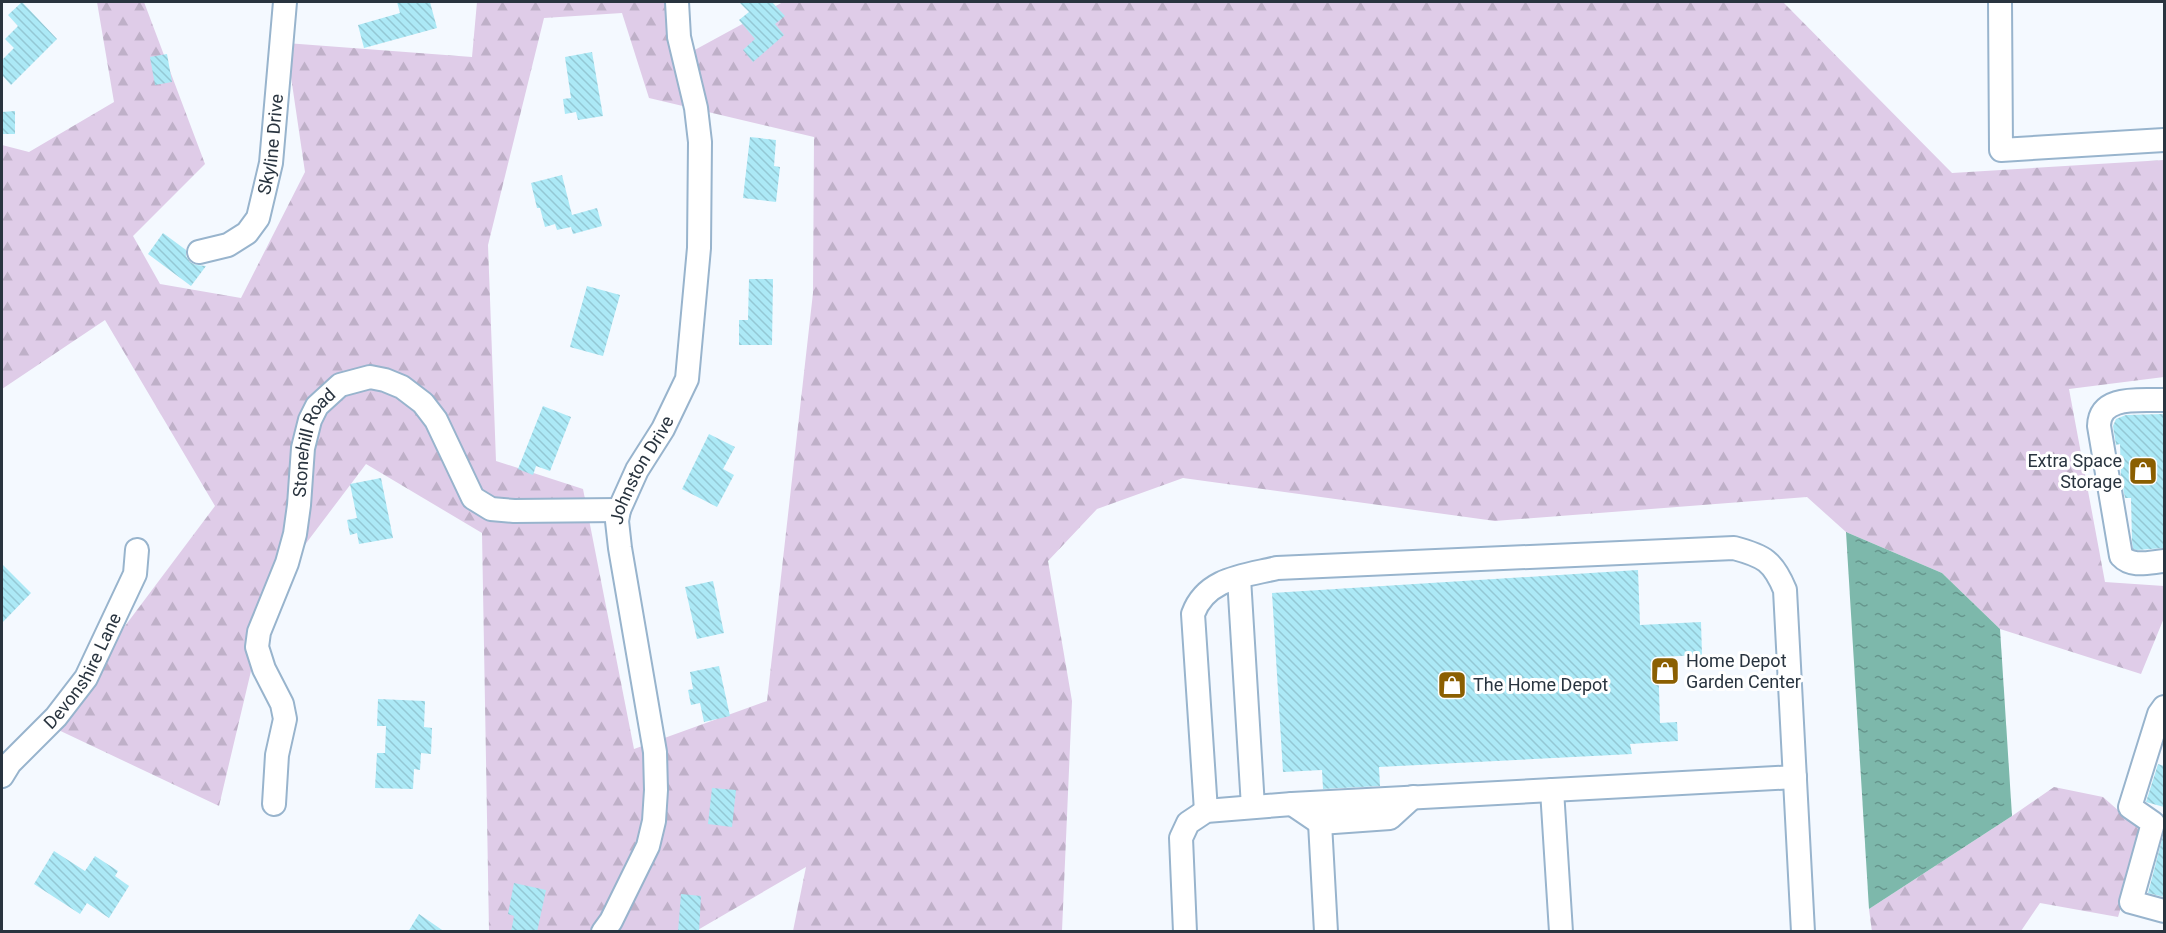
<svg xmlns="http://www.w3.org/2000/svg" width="2166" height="933" viewBox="0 0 2166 933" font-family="Roboto,sans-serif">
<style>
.forest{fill:url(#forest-firs);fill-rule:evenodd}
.water{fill:url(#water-ripples)}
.building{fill:url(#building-back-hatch)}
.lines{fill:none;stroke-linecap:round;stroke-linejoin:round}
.minor-casing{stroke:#98b4cd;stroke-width:26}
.minor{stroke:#fff;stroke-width:22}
.labels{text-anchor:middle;stroke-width:6;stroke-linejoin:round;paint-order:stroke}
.street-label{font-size:18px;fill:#29343f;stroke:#fff}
.poi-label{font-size:18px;fill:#29343f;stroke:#fff;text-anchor:start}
</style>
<defs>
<pattern id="forest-firs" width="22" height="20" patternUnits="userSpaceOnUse" patternTransform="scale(1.5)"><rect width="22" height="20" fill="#dfcce8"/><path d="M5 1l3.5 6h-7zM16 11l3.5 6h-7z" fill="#bfb0c8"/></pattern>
<pattern id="water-ripples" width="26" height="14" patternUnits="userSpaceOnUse" patternTransform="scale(1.5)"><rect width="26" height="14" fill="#7db8ab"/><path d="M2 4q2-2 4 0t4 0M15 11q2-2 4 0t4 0" fill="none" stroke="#66968d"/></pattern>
<pattern id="building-back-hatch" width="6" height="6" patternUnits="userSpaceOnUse" patternTransform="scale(1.5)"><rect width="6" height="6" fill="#ace9f6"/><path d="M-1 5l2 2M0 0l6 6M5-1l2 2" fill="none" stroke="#94c8d4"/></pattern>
</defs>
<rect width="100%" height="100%" fill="#f4f9ff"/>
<!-- forest -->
<path class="forest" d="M97 2H144L205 164 133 236 160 284 241 298 305 172 286 43 472 57 477 2H689L691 52 783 2H1783L1952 173 2164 160V377L2069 389 2105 582 2164 586V618L2141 674 2000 629 1942 573 1846 532 1807 497 1495 521 1183 478 1097 509 1048 561 1072 701 1062 931H793L806 867 696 931H489L482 533 366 464 270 591 219 806 50 726 215 506 105 320 2 389V145L29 152 114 102ZM622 13 649 98 814 137 813 293 767 701 634 749 583 489 496 461 488 245 544 18Z
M2054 787 2103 797 2144 833 2118 917 2040 903 2021 931 1872 932 1869 909 2012 816Z"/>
<!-- water -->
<path class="water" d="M1846 532 1942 573 2000 629 2012 816 1869 909Z"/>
<!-- building -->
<path class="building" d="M22 2 57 39 11 85 2 75V60L14 48 5 39 18 26 8 15Z
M397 2H430L437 28 364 48 358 25 400 13Z
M739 2H772L785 16 775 24 784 35 753 62 743 50 755 39 739 20 749 12Z
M592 52 603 116 578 120 576 112 565 114 563 99 571 98 565 57Z
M167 54 172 82 155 85 150 57Z
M15 111V134H2V112Z
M750 137 776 140 774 166 780 167 776 202 743 198Z
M562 175 572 215 597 208 602 226 573 234 571 227 557 230 555 224 545 227 540 208H537L531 183Z
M163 233 186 250V256L190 262 196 265 206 266 191 286 148 254Z
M749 279H773L772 345H739V320H748Z
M587 286 620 295 603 356 570 347Z
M543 406 571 417 550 471 536 466 533 475 518 469Z
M2164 414V548L2137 550 2133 549 2132 541 2131 498H2125L2121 478 2120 444 2116 445 2113 426 2116 419 2126 415Z
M709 434 735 447 723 469 734 475 717 507 682 489Z
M381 478 393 538 359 544 357 533 350 535 347 520 357 518 350 484Z
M2 564 31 593 2 623Z
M1638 570 1640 625 1701 622 1702 655 1658 657 1660 723 1677 722 1678 741 1630 744 1632 754 1379 767 1380 786 1323 789 1322 770 1283 772 1272 593Z
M713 581 724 633 697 639 685 587Z
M719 666 730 716 704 722 700 703 691 705 688 690 693 689 690 672Z
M378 699 425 701 424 727 432 728 431 754 421 753 420 770 414 769 413 789 375 788 377 753H385L386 726H377Z
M2158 764 2164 766V807L2146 802Z
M712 788 736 790 732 827 708 824Z
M2164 832V897L2148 893Z
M54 851 85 871 95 856 118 871 115 876 129 886 109 918 87 903 80 914 34 884Z
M514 883 546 890 537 932H511L514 916 508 914Z
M681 894 701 896 699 932H678Z
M419 914 445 932H408Z"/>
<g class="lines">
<!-- minor casing -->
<g class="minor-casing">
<g id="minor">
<path d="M2000 2 2001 150 2164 140"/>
<path id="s1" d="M199 252 228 245 247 233 258 218 271 163 285 2"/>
<path d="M2164 400C2141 401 2100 394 2099 426L2121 556C2132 568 2150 562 2164 561"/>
<path d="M1239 578 1253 807"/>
<path d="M2164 707 2159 714 2130 807 2153 823 2131 902 2164 911"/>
<path id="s2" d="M2 776 10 763 56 717 86 678 135 574 137 550"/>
<path d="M1552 790 1561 932"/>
<path id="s3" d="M274 804 277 755 285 719 282 704 264 669 257 647 259 632 287 563 295 534 299 505 303 448 310 420 317 406 340 385 370 377 385 380 402 387 423 403 436 420 473 498 491 509 514 511 619 510"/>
<path d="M1292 804 1320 823 1390 818 1413 797"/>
<path d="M1206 811 1193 614C1206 578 1244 576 1277 568L1734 548C1764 556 1773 561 1785 590L1803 932"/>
<path d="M1320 823 1326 932"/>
<path id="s4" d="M603 932 611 921 648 846 654 821 656 790 655 752 620 548 617 521 619 510 637 470 663 429 687 379 699 248 700 142 696 108 679 37 677 2"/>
<path d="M1185 932 1181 838 1188 823 1206 811 1292 804 1795 777"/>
</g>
</g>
<!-- minor -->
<use href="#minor" class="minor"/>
</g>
<!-- icons -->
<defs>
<g id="shop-square" transform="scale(1.5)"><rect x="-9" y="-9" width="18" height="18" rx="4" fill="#8b5f01" stroke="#fff"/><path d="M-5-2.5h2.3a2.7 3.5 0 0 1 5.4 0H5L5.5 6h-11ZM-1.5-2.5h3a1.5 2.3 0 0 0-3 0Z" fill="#fff"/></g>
</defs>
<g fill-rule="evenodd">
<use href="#shop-square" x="2143" y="471"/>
<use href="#shop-square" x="1665" y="671"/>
<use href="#shop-square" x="1452" y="685"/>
</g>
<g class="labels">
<!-- street labels -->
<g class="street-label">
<text dy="6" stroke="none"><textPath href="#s1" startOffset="146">Skyline Drive</textPath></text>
<text dy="6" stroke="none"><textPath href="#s3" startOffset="378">Stonehill Road</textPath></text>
<text dy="6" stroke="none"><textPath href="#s4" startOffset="483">Johnston Drive</textPath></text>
<text dy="6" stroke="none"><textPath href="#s2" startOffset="134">Devonshire Lane</textPath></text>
</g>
<!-- poi labels -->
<g class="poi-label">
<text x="2122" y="467" text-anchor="end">Extra Space<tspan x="2122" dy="21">Storage</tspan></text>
<text x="1686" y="667">Home Depot<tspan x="1686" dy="21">Garden Center</tspan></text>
<text x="1473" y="691">The Home Depot</text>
</g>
</g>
<!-- border -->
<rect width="2166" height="933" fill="none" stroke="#29343f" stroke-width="6"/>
</svg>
